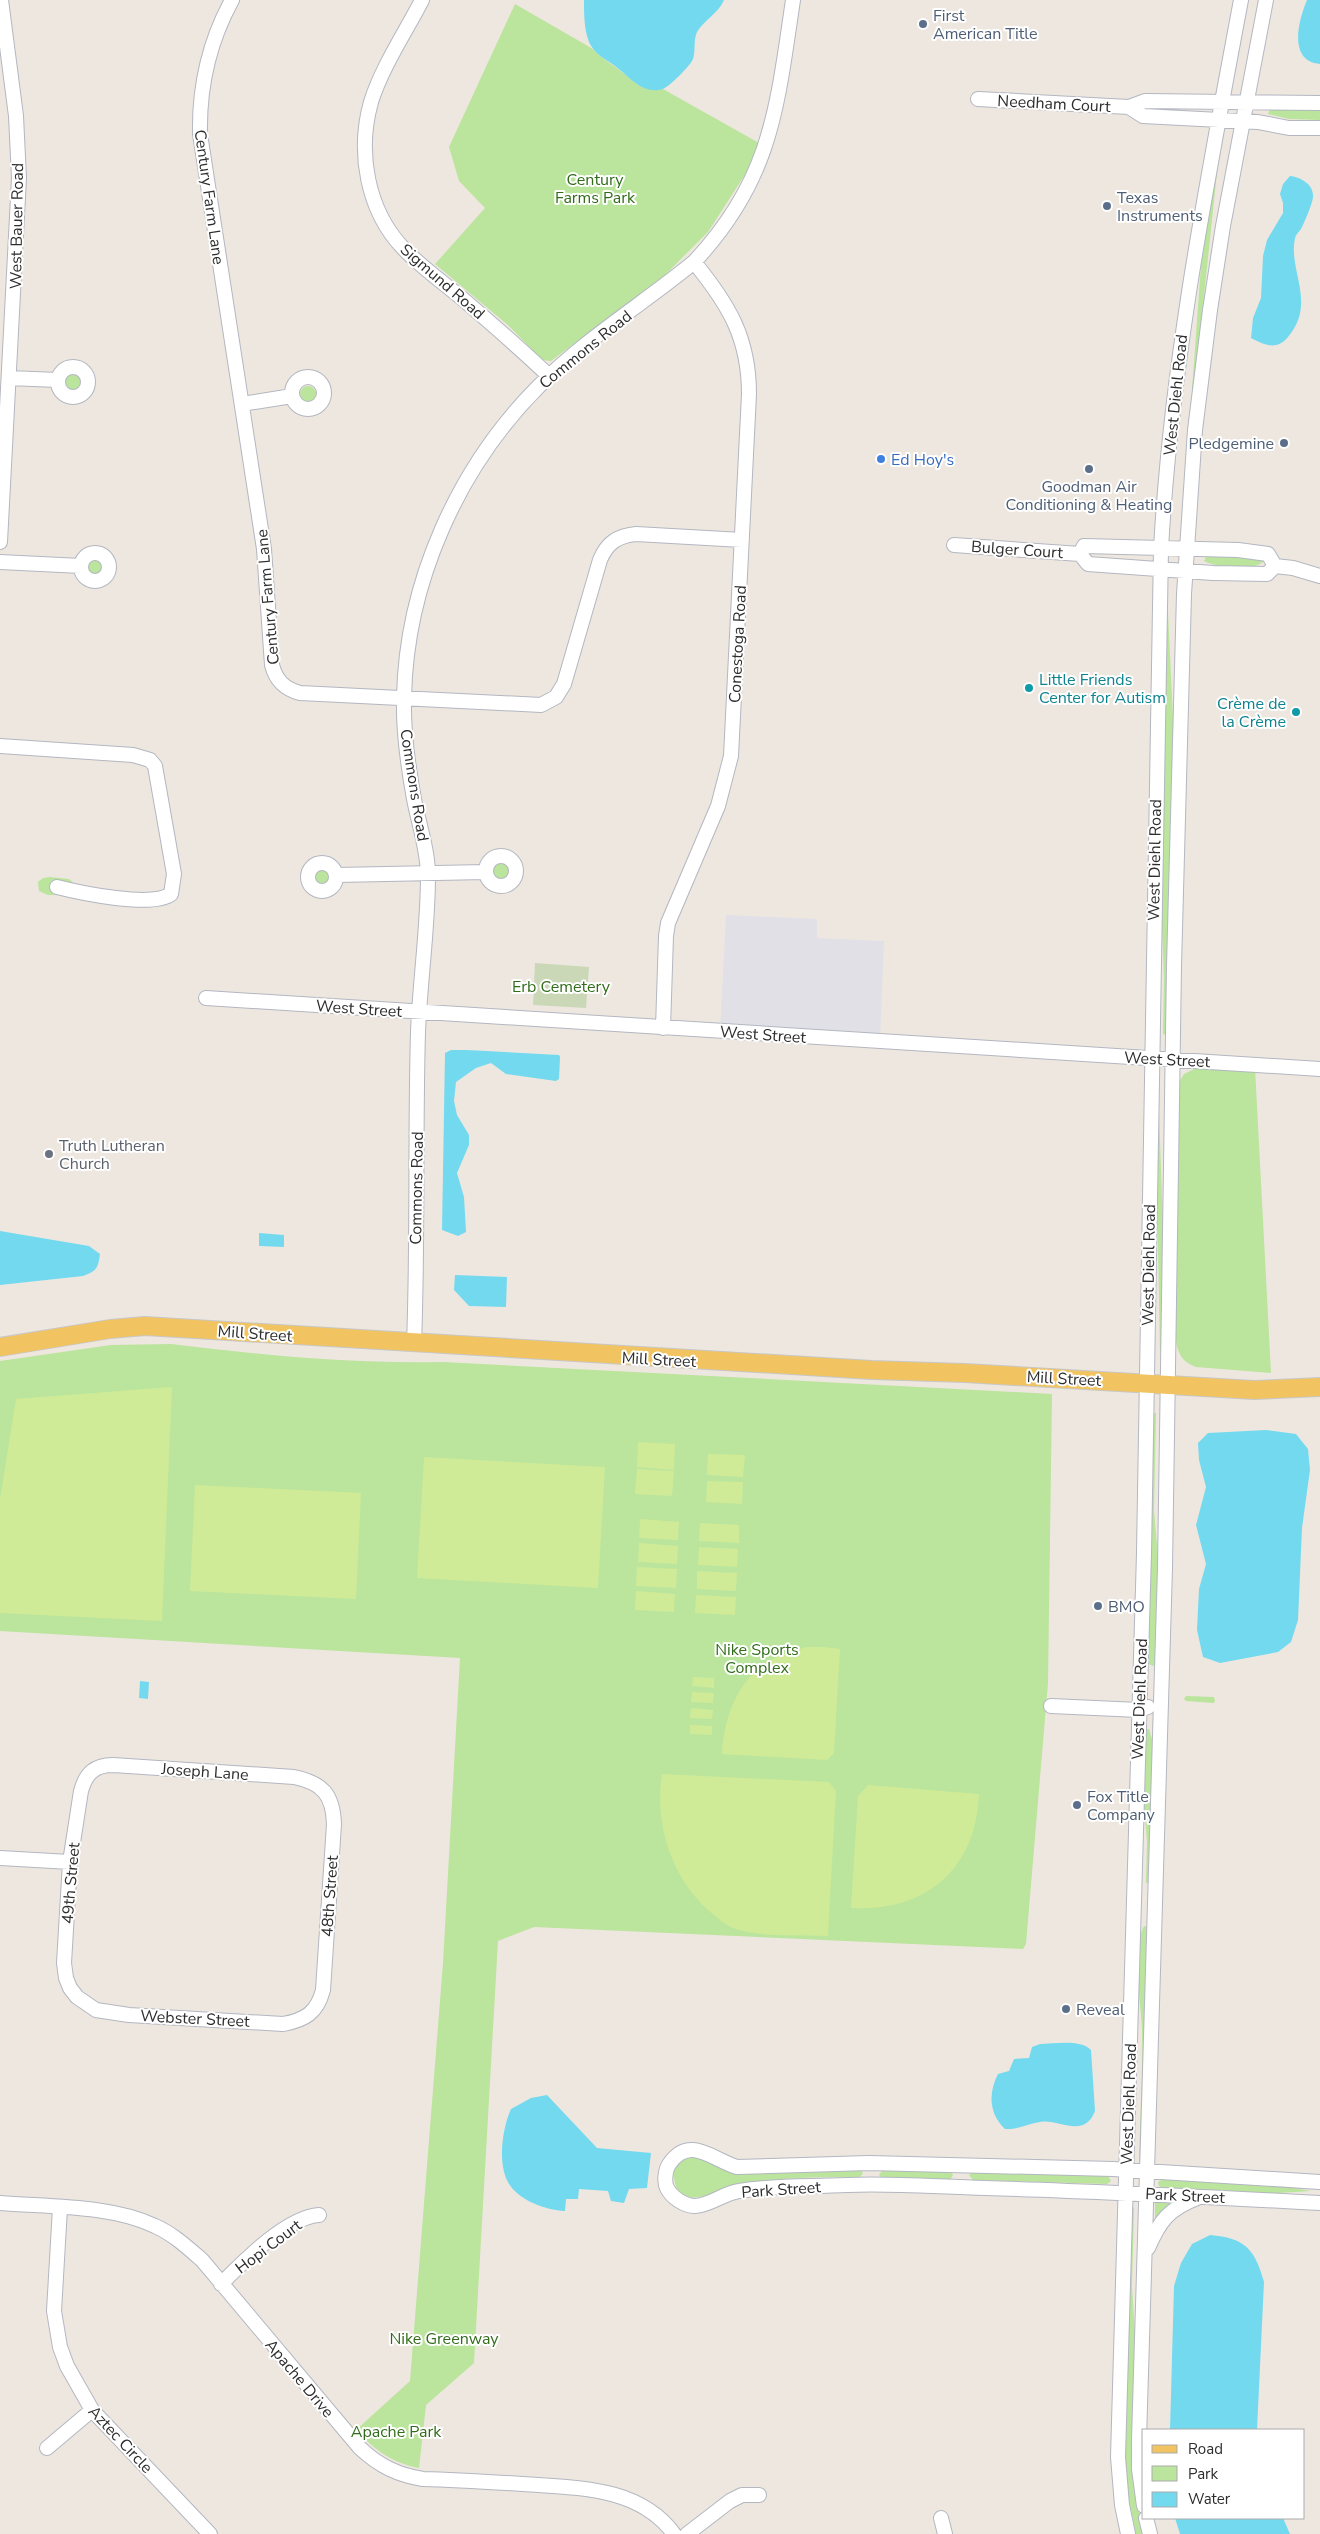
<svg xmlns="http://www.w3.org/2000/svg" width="1320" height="2534" viewBox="0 0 1320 2534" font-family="'Nunito Sans',sans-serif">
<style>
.industrial{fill:#e1e0e7}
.green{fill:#bbe49c}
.cemetery{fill:#cad8b7}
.pitch{fill:#cfeb98}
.water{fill:#73d9ef}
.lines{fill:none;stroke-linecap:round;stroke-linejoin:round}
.minor-casing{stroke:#b3b7c0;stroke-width:16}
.major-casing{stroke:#c8c8c8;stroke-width:20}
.minor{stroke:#fff;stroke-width:14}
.major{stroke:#f1c461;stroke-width:18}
.service-dot{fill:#5c6f8a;stroke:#fff;stroke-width:2}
.shop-dot{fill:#3f7fe0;stroke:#fff;stroke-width:2}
.culture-dot{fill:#0f9aa8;stroke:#fff;stroke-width:2}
.worship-dot{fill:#6b7280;stroke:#fff;stroke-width:2}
.labels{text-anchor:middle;stroke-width:4;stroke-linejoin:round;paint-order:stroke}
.service-label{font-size:16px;fill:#4e5e75;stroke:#fff;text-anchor:start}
.street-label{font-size:16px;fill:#2d2d2d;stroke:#fff}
.park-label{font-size:16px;fill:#326c1b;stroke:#fff}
.shop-label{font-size:16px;fill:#366cbe;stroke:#fff;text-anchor:start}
.culture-label{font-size:16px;fill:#0d838f;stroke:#fff;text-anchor:start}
.worship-label{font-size:16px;fill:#5b616d;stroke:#fff;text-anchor:start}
</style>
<rect width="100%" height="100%" fill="#eee7e0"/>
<!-- industrial -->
<path class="industrial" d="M726 915 817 919V938L884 941 880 1042 720 1032Z"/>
<!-- green -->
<path class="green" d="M515 4 593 49C601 58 609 62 618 69 636 82 639 91 663 89L759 143 746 173 708 232 666 274 551 361 542 360 509 326 435 264 485 208 459 181 449 147Z
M1320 108V120L1289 119 1268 114 1270 109Z
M1219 154 1194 390H1192L1204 223Z
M65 382a8 8 0 1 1 16 0a8 8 0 1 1-16 0Z
M300 394a8 8 0 1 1 16 0a8 8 0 1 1-16 0Z
M1224 555 1265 560C1253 573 1219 568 1204 561L1206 557Z
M87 566a8 8 0 1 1 16 0a8 8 0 1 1-16 0Z
M1167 592 1175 760 1166 1035 1163 1034 1164 979 1160 869Z
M493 871a8 8 0 1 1 16 0a8 8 0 1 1-16 0Z
M314 877a8 8 0 1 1 16 0a8 8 0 1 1-16 0Z
M50 877 69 879 75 884V888L68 895H48L39 891 38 882 43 878Z
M1196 1068H1255L1271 1373 1196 1367C1180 1361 1177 1351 1175 1335L1179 1082 1184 1074Z
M1158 1083 1164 1255 1163 1343 1160 1353 1156 1138Z
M171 1344C262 1355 351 1364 443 1362L1052 1394 1048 1683 1026 1944 1023 1949 534 1927 498 1941 474 2363 426 2405 419 2468C392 2463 375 2450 356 2430L410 2381 443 1963 460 1658 0 1631V1361L111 1345Z
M1153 1413H1156L1154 1511 1159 1568 1156 1663 1153 1666 1147 1663Z
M1186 1696 1214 1697 1215 1701 1214 1703 1186 1701 1184 1699Z
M1146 1729H1149L1153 1743 1149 1883H1146L1147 1842 1143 1793Z
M1144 1926 1148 1927 1141 2161H1139C1140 2117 1143 2073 1142 2030 1141 2000 1131 1952 1144 1926Z
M690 2155 748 2174 860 2169 863 2173 860 2177C819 2177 777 2177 737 2185 721 2188 700 2202 685 2196 675 2192 675 2182 673 2173L680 2161Z
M883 2169 950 2171 953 2175 950 2180 882 2178 879 2175Z
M973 2172 1108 2176 1111 2181 1107 2184 973 2180 969 2175Z
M1163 2179 1282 2186 1311 2191 1261 2194 1163 2188 1159 2186 1158 2182Z
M1155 2200 1174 2201 1155 2220Z
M1132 2206 1134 2208 1132 2286 1136 2351 1137 2499 1143 2534H1136L1128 2495 1124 2463Z"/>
<!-- cemetery -->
<path class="cemetery" d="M535 963 589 967 586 1008 533 1005Z"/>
<!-- pitch -->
<path class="pitch" d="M172 1387 162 1621 0 1613V1499L16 1399Z
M638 1442 675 1444 674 1470 637 1467Z
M708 1454 745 1455 743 1477 707 1475Z
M424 1457 605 1467 598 1588 417 1578Z
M637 1469 674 1471 672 1496 635 1494Z
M707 1481 743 1482 742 1504 706 1502Z
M195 1485 361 1493 356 1599 190 1591Z
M640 1519 679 1522 678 1540 639 1538Z
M700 1523 739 1525V1543L699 1541Z
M639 1543 678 1546 677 1564 638 1562Z
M699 1547 738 1549 737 1567 698 1565Z
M637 1567 677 1569 676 1588 636 1586Z
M697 1571 737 1573 736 1591 697 1589Z
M636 1591 675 1594 674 1612 635 1610Z
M696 1595 736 1597 735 1615 695 1613Z
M806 1647H824L840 1649 834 1753 827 1760 722 1754C724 1718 737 1681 769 1661 780 1654 794 1651 806 1647Z
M693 1677 714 1678V1688L692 1686Z
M692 1692 714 1693 713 1703 691 1702Z
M691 1708 713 1710 712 1719 690 1718Z
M690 1725 712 1726V1735L690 1734Z
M662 1774 829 1782 836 1791 828 1936C797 1935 762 1938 733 1928 724 1924 715 1916 708 1910 671 1877 654 1822 662 1774Z
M868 1785 979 1794C976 1870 925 1912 851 1908L858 1796Z"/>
<!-- water -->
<path class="water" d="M584 0H724C718 14 704 20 697 32 693 41 696 50 693 59 691 65 670 86 663 89 645 95 632 80 620 70 609 60 596 57 589 42 584 29 584 14 584 0Z
M1307 0H1320V64C1287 61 1299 19 1307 0Z
M1290 176C1300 177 1314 184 1313 197 1313 202 1304 224 1301 229 1299 232 1296 234 1295 238 1288 271 1317 303 1288 337 1276 351 1265 345 1251 338L1253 318 1261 298 1263 256 1267 240 1283 213V203L1280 194 1283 184Z
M467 1050 559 1055 560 1057 559 1079 556 1081 506 1074 491 1063 476 1068 456 1082 454 1101 457 1115 469 1135V1145L457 1173 464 1197 466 1232 458 1236 442 1230 445 1053 451 1050Z
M0 1231 89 1246 100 1254C98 1268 97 1271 83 1276L0 1285Z
M259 1233 284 1235V1247L259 1246Z
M455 1275 507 1277 506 1307 469 1306 454 1290Z
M1266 1430 1296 1434 1308 1449 1310 1470 1302 1528 1298 1620 1291 1642 1278 1652 1220 1663 1203 1657 1197 1630 1199 1589 1206 1564 1196 1525 1206 1487 1199 1460 1198 1443 1208 1433Z
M140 1681 149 1682 148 1699 139 1698Z
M1040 2044C1055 2044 1080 2039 1091 2050L1095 2111C1084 2140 1058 2118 1040 2122 1027 2124 1018 2130 1005 2129 989 2114 988 2093 998 2074L1009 2071 1014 2059 1029 2058 1032 2047Z
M547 2095 597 2148 651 2153 647 2188 629 2189 624 2203 611 2201 608 2191 579 2189 578 2199H566L565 2211C544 2210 514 2199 506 2178 498 2158 503 2127 511 2109L531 2098Z
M1210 2235C1245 2238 1255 2249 1264 2282L1257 2430H1170L1174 2286 1181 2263 1192 2244Z
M1175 2518H1283L1290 2534H1180Z"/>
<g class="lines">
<!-- minor casing -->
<g class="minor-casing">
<path id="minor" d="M232 0C209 42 199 86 200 134L264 549 272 665C276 681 285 689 300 693L541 705 556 697 564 684 600 560C607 543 617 536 636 534L742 540
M422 0C405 33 382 67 371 102 357 152 367 210 403 248 421 267 444 283 464 300 493 325 522 350 549 376
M978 99 1129 107 1145 101 1320 103
M1129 107 1143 116 1258 122 1289 128H1320
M58 382a15 15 0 1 1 30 0a15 15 0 1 1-30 0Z
M292 393a16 16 0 1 1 32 0a16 16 0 1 1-32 0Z
M9 378 58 380
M242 404 292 396
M0 542 19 178 16 116 1 0
M954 545 1080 554 1088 564 1213 573 1267 574 1275 566
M81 567a14 14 0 1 1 28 0a14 14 0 1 1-28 0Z
M1080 554 1084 546 1238 550 1268 554 1275 566
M0 562 81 566
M1275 566 1293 568 1320 576
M0 746 133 755 150 760 155 766 174 874 171 894C152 908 81 893 57 887
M486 871a15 15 0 1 1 30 0a15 15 0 1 1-30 0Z
M308 877a14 14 0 1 1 28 0a14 14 0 1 1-28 0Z
M336 875 486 872
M206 998 1320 1069
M663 1028 666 936 668 923 718 806 731 756 749 394C749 338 729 305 694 262
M414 1344C418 1240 415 1136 418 1032 420 980 428 928 428 876 428 850 419 825 414 799 408 766 403 732 404 698 406 583 458 467 539 386 585 339 643 304 694 262 772 179 777 107 793 0
M1051 1706 1139 1710 1148 1707
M113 1765 294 1777C323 1783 333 1795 334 1824L323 1990C317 2013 305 2020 283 2024L129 2015 96 2010 77 1997 70 1988 66 1978 64 1963 70 1862 81 1791C86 1773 95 1765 113 1765Z
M0 1858 70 1862
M1320 2182 1113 2169 869 2163 737 2167C713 2160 690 2135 670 2163 665 2169 664 2182 667 2188 672 2198 685 2206 695 2206 711 2205 724 2193 739 2191 774 2185 811 2187 847 2185 893 2183 939 2187 985 2188 1097 2191 1208 2197 1320 2203
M0 2203C49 2207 111 2205 155 2226 173 2234 187 2247 202 2260L360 2448C379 2466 398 2475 423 2479 457 2480 490 2482 523 2484 576 2488 639 2486 674 2534
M60 2208 54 2311 60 2347 67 2366 92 2410 210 2534
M1148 2248C1160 2220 1169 2209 1197 2198
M221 2284C244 2261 287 2217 319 2215
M47 2448 92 2410
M1144 2506 1139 2469V2440L1165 1568 1174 966 1184 594 1195 430 1210 310 1223 226 1266 0
M941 2518 945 2534
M1146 2518 1150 2534
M687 2534 730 2501 742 2495H759
M1128 2534 1122 2505 1118 2457 1144 1553 1161 549C1171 363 1207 182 1241 0"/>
</g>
<!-- major casing -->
<g class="major-casing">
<path id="major" d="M0 1347 110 1329 145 1326 872 1370 965 1373 1254 1390 1320 1387"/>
</g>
<!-- minor -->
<use href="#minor" class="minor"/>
<!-- major -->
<use href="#major" class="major"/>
</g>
<!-- markers -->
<g class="service-dot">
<circle cx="923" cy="24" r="5"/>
<circle cx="1107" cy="206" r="5"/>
<circle cx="1284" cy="443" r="5"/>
<circle cx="1089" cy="469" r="5"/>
<circle cx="1098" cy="1606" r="5"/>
<circle cx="1077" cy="1805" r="5"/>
<circle cx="1066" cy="2009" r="5"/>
</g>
<circle class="shop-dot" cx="881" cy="459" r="5"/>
<g class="culture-dot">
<circle cx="1029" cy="688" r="5"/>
<circle cx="1296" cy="712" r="5"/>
</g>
<circle class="worship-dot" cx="49" cy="1154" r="5"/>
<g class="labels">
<!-- service labels -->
<g class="service-label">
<text x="933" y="21">First<tspan x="933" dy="18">American Title</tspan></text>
<text x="1117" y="203">Texas<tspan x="1117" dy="18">Instruments</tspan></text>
<text x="1274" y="449" text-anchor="end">Pledgemine</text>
<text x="1089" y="492" text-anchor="middle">Goodman Air<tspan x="1089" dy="18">Conditioning &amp; Heating</tspan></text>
<text x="1108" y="1612">BMO</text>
<text x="1087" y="1802">Fox Title<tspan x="1087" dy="18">Company</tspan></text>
<text x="1076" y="2015">Reveal</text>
</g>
<!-- street labels -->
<g class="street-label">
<text transform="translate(1054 103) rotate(3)" y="6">Needham Court</text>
<text transform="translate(210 197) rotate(82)" y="6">Century Farm Lane</text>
<text transform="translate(16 226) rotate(-89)" y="6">West Bauer Road</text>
<text transform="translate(443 281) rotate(41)" y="6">Sigmund Road</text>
<text transform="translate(585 349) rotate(-39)" y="6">Commons Road</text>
<text transform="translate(1175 395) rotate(-84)" y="6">West Diehl Road</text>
<text transform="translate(1017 549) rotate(4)" y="6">Bulger Court</text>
<text transform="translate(267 597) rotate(-95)" y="6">Century Farm Lane</text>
<text transform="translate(737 644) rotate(-87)" y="6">Conestoga Road</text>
<text transform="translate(415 785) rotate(81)" y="6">Commons Road</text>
<text transform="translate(1154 860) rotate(-89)" y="6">West Diehl Road</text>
<text transform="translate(359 1008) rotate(4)" y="6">West Street</text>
<text transform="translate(763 1034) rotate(4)" y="6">West Street</text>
<text transform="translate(1167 1059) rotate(3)" y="6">West Street</text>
<text transform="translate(416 1188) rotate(-89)" y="6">Commons Road</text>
<text transform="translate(1148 1265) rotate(-89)" y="6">West Diehl Road</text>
<text transform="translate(255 1333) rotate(4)" y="6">Mill Street</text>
<text transform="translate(659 1359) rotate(3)" y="6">Mill Street</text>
<text transform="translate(1064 1378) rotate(3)" y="6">Mill Street</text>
<text transform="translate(1139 1699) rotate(-88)" y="6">West Diehl Road</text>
<text transform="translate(205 1771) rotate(4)" y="6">Joseph Lane</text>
<text transform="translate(70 1883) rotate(-85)" y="6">49th Street</text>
<text transform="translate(329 1896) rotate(-86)" y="6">48th Street</text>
<text transform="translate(195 2018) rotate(3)" y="6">Webster Street</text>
<text transform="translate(1128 2104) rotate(-88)" y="6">West Diehl Road</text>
<text transform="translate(781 2189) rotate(-4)" y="6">Park Street</text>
<text transform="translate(1185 2195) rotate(3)" y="6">Park Street</text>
<text transform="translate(268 2246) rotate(-37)" y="6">Hopi Court</text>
<text transform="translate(300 2378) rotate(50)" y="6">Apache Drive</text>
<text transform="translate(121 2439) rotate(47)" y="6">Aztec Circle</text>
</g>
<!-- park labels -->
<g class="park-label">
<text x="595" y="185">Century<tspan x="595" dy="18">Farms Park</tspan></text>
<text x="561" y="992">Erb Cemetery</text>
<text x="757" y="1655">Nike Sports<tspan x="757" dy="18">Complex</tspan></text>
<text x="444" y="2344">Nike Greenway</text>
<text x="396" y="2437">Apache Park</text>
</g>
<!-- shop labels -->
<g class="shop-label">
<text x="891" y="465">Ed Hoy's</text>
</g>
<!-- culture labels -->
<g class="culture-label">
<text x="1039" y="685">Little Friends<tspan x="1039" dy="18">Center for Autism</tspan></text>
<text x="1286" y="709" text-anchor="end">Crème de<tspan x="1286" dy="18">la Crème</tspan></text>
</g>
<!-- worship labels -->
<g class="worship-label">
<text x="59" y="1151">Truth Lutheran<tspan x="59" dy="18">Church</tspan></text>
</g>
</g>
<!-- legend -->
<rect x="1142" y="2429" width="162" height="90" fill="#ffffff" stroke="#ababab"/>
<rect x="1152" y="2445" width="25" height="8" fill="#f1c461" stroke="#ababab"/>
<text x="1188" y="2454" font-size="15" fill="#2d2d2d">Road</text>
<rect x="1152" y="2466" width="25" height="15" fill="#bbe49c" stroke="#ababab"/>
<text x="1188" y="2479" font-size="15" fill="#2d2d2d">Park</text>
<rect x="1152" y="2492" width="25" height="15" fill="#73d9ef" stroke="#ababab"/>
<text x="1188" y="2504" font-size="15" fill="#2d2d2d">Water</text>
</svg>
